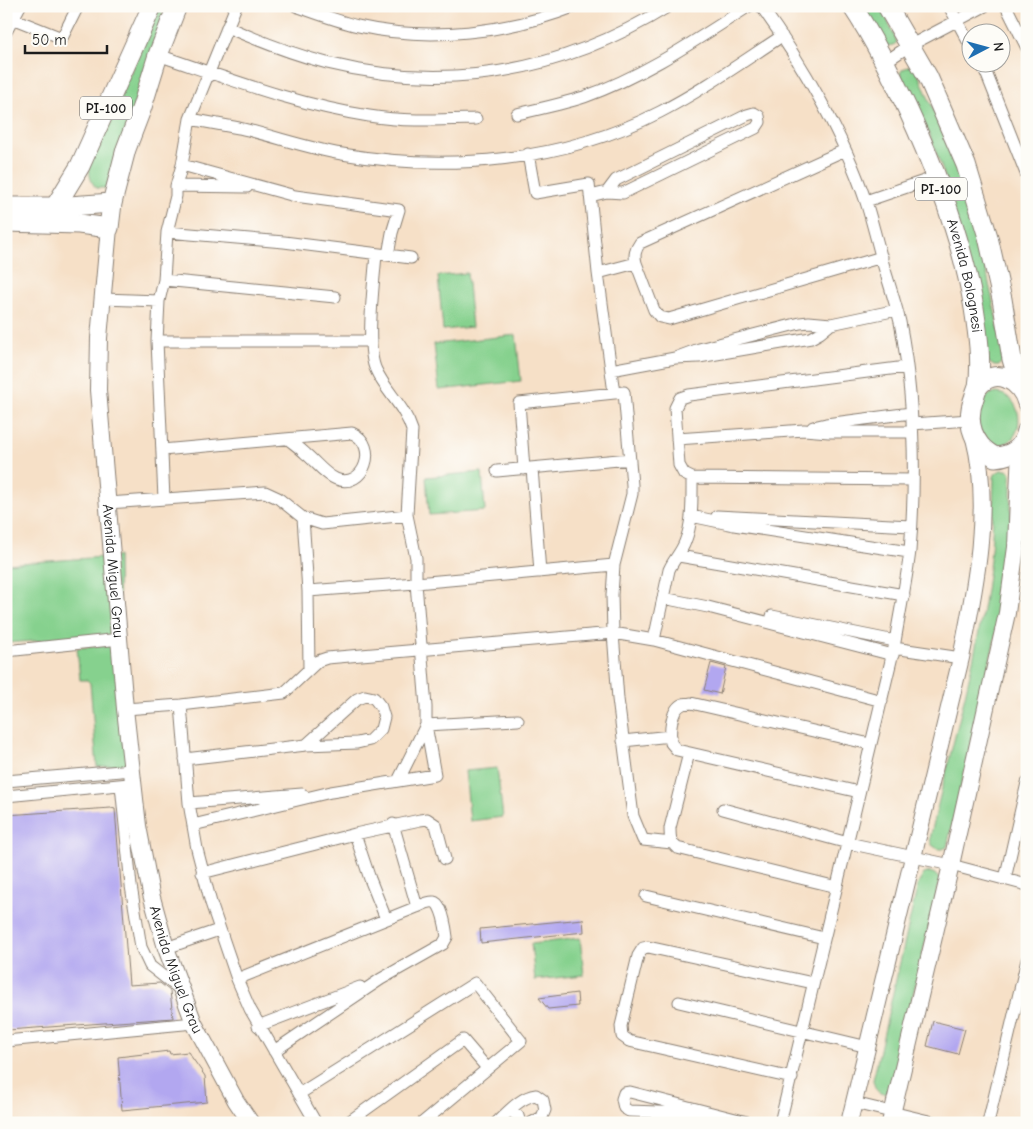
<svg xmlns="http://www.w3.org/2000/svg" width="1033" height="1129" viewBox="0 0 1033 1129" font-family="'Comic Neue',sans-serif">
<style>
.green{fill:#86d18e;stroke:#517655}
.building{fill:#b2a7f0}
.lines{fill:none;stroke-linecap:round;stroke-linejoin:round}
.minor-casing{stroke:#897e72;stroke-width:13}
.secondary-casing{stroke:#897e72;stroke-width:18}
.primary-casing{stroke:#897e72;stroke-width:21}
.minor{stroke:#fff;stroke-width:11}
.secondary{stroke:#fff;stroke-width:16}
.primary{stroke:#fff;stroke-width:19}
.labels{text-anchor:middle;stroke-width:4;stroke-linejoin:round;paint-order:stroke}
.shield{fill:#fdfcf7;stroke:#605f5e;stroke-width:1}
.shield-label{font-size:14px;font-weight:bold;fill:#1c1c1c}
.street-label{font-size:15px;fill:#1c1c1c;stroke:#fdfcf7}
</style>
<rect width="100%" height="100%" fill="#fdfcf7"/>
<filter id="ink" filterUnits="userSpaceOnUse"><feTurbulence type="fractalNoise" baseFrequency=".02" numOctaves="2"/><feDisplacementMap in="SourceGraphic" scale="10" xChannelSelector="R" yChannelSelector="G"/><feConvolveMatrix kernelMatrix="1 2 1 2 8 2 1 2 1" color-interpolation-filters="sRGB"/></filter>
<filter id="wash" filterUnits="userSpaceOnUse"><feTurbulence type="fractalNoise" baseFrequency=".0096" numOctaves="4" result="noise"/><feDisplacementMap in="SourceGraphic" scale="20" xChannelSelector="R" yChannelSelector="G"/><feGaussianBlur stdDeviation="1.12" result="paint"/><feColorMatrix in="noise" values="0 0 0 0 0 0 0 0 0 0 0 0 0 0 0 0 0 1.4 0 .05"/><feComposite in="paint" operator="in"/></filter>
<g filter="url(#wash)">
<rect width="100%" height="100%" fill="#f6e0c7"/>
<!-- green -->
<path class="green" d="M859 6H881L897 42 894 45 886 46Z
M162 11 163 15 107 188H96C89 179 89 173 90 162L158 12Z
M910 66 916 68 972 203 1005 359 999 366H994L985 360 944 174 930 136 900 73 903 69Z
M467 273 472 327 443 330 438 276Z
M516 335 521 381 439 390 434 344Z
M992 393C1025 391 1027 440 1001 445 997 446 993 445 990 443 985 439 981 433 977 428 979 412 977 402 992 393Z
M1001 470H1007L1011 473V525L1002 608 947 847C941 851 937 849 932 845L930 839C950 749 978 660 989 568 993 538 993 508 994 477L996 473Z
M482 472 485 511 429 515 426 477Z
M118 556 119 635 6 643V564Z
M111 645 117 648 131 764 97 767 90 683 87 680H80L77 648Z
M497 768 503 817 470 821 465 771Z
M930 872 935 874 940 880 890 1092C879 1097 875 1090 873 1080L918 884 924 874Z
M580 938 584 975 535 980 531 944Z"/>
<g id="blocks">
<!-- building -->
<path class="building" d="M711 663 726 667 720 694 704 690Z
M111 808 115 809 129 985 160 983 170 991 173 1018 8 1030 6 1004V815Z
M583 919 584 932 481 943 480 929Z
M577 993 578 1006 548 1009 539 998Z
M933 1021 965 1029 958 1054 927 1046Z
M169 1051 170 1054 188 1052 205 1076 207 1102 122 1110 118 1057Z"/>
</g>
</g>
<g filter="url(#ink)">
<use href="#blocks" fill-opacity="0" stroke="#897e72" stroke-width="1"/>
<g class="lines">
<!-- minor casing -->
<g class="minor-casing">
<path id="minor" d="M296 6C316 13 337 21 358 26 429 42 508 33 576 6
M761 6C802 63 844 136 866 202 872 221 877 241 882 260 888 281 895 301 900 322 914 395 916 477 910 551 906 584 899 616 894 648L780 1123
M949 6 970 45
M1006 6 1027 48
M14 19 62 38 78 6
M227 27C259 41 292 54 327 63 448 93 563 72 669 6
M6 32 20 6
M158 55C227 78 297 105 369 116 404 122 441 120 476 119
M885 62 909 46 985 6
M980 62 987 75 1027 176
M517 114C539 109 562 104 584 97 644 76 696 40 749 6
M190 119C206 122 223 125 239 128 274 136 307 148 342 154 448 172 563 162 660 112 703 90 742 62 782 36
M845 150 640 243C635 250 634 255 636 263L654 310 660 317 669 319 882 257
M528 154 535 193 589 184 598 273 614 393
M182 165 295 196 399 210 392 233 388 255
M176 186 247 187
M590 196 607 192 623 193 756 128 760 122 759 116 754 113 747 115 616 180 607 192
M866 201 936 177
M167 232 284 242 411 258
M598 273 636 263
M164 280 335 297
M103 299 159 301
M157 341H371
M675 358 699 349 800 323 809 322 831 324 897 310
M906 367 689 395 680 398 675 408 679 465 684 474 692 478 913 480
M611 370 675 358 699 357 811 338 820 333 831 324
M912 424 970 420
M813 427 826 424 911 413
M677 439 804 430 829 432H912
M162 450 352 433C380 445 364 490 336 479 324 474 316 462 306 454 300 448 294 444 288 439
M532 468 540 572
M524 469 519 403 624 392 632 485V494L614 565 612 595 613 633 618 699 633 816 643 840 672 843
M497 471 630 459
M164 499 157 341 159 301 164 280 167 232 176 196V186L182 165 190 119 236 6
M108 503 265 492 278 498 303 518 322 524 407 515
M691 516 734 525 909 552
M717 516 911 526
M303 518 308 591 309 669
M679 556 904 595
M308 591 416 583 614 565
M663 598 708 607 893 655
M772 616 895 641
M654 640 669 570C673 560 681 553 685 542 693 523 692 499 692 478
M894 648 961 658
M6 651 120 639
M181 705 189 803 197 849 211 903 237 979 250 1009 316 1123
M125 709 181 705 284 693 318 661 327 658 613 633 654 640 882 701
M623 741 671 736
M689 753 670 828C670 837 670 842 677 848L837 887
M185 759 306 745 357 743 370 740 381 729 384 717 381 707 374 698 365 696 357 699 306 745
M6 781 132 770
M398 781 426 725 518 720
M121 785 131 886 141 947 150 966 182 991
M859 792 677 750 671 743C670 733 670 709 683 704 685 703 688 704 691 703L870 744
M6 796 129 784
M189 803 302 794
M723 809 848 843 951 865 1027 885
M393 824 417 907
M193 825 331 792 435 775 426 725V707L416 583V558L407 515 412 430C405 407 386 392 376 370 365 347 374 282 376 254
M355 834 370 879 386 919
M202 873 355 834 420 820 427 819 436 825 445 859
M1005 879 1027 783
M646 896 824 938
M166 948 219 930
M237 979 417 907C422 905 429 901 434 902 442 903 446 929 447 937L443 944 381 979 274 1051
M679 1002 868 1047
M258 1026 360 987
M6 1041 194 1023
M792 1078 629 1041 622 1036 621 1026 638 956 643 948 648 947 813 983
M299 1094 475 983 521 1041 422 1123
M854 1103 937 1123
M510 1110 518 1116 520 1123
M715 1114 629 1111 624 1108 622 1099 624 1093 630 1092 751 1123
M347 1123 463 1040 487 1068
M496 1123C507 1113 520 1097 536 1095L543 1100 545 1110 542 1117 531 1123
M988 1123 1027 960"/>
</g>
<!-- secondary casing -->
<g class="secondary-casing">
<g id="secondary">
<path id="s1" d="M109 228 99 338 98 390 125 709 138 826 151 894 166 948 194 1023 236 1101 251 1123"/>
<path d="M849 1123 961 658C975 589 992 507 974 438"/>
<path d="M890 1123 951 865 1007 613 1016 547 1020 447"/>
</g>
</g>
<!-- primary casing -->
<g class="primary-casing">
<g id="primary">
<path id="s2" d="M852 6C874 39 891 74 908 110 937 173 962 239 974 308 978 334 982 361 978 387"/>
<path d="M887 6 928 77 966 165 988 237 1002 299 1012 359 1020 387"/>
<path d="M6 207H55L112 203"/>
<path d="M55 207 80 166 152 6"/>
<path d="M6 222 79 224 109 228 112 203 126 149 142 107 158 55 177 6"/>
<path d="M1027 403C1022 381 995 365 978 387 976 390 975 395 974 398 968 414 969 431 980 445 984 450 990 454 995 457 1012 456 1023 448 1027 431"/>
</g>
</g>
<!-- minor -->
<use href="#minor" class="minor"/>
<!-- secondary -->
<use href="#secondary" class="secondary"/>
<!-- primary -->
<use href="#primary" class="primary"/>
</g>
</g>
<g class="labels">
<!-- shield labels -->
<g class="shield">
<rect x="80" y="96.5" width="52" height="23" rx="4"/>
<rect x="915" y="177.5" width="52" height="23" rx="4"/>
</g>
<g class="shield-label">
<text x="106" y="113">PI-100</text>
<text x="941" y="194">PI-100</text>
</g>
<!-- street labels -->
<g class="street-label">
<text dy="5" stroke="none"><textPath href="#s2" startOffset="294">Avenida Bolognesi</textPath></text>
<text dy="5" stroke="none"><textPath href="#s1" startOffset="344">Avenida Miguel Grau</textPath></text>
<text dy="5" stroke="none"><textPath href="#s1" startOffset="749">Avenida Miguel Grau</textPath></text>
</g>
</g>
<!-- margin -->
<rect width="1033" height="1129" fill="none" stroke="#fdfcf7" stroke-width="25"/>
<!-- north arrow -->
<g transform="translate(986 48) rotate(84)"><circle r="24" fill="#fdfcf7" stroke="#a3a29f"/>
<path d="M0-4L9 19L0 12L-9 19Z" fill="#1f6fb2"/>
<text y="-8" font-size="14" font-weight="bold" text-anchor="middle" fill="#1c1c1c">N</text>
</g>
<!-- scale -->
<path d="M25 45v8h82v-8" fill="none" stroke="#1c1c1c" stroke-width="2.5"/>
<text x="32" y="45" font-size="15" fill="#1c1c1c" stroke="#fdfcf7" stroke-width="4" paint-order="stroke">50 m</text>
</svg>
